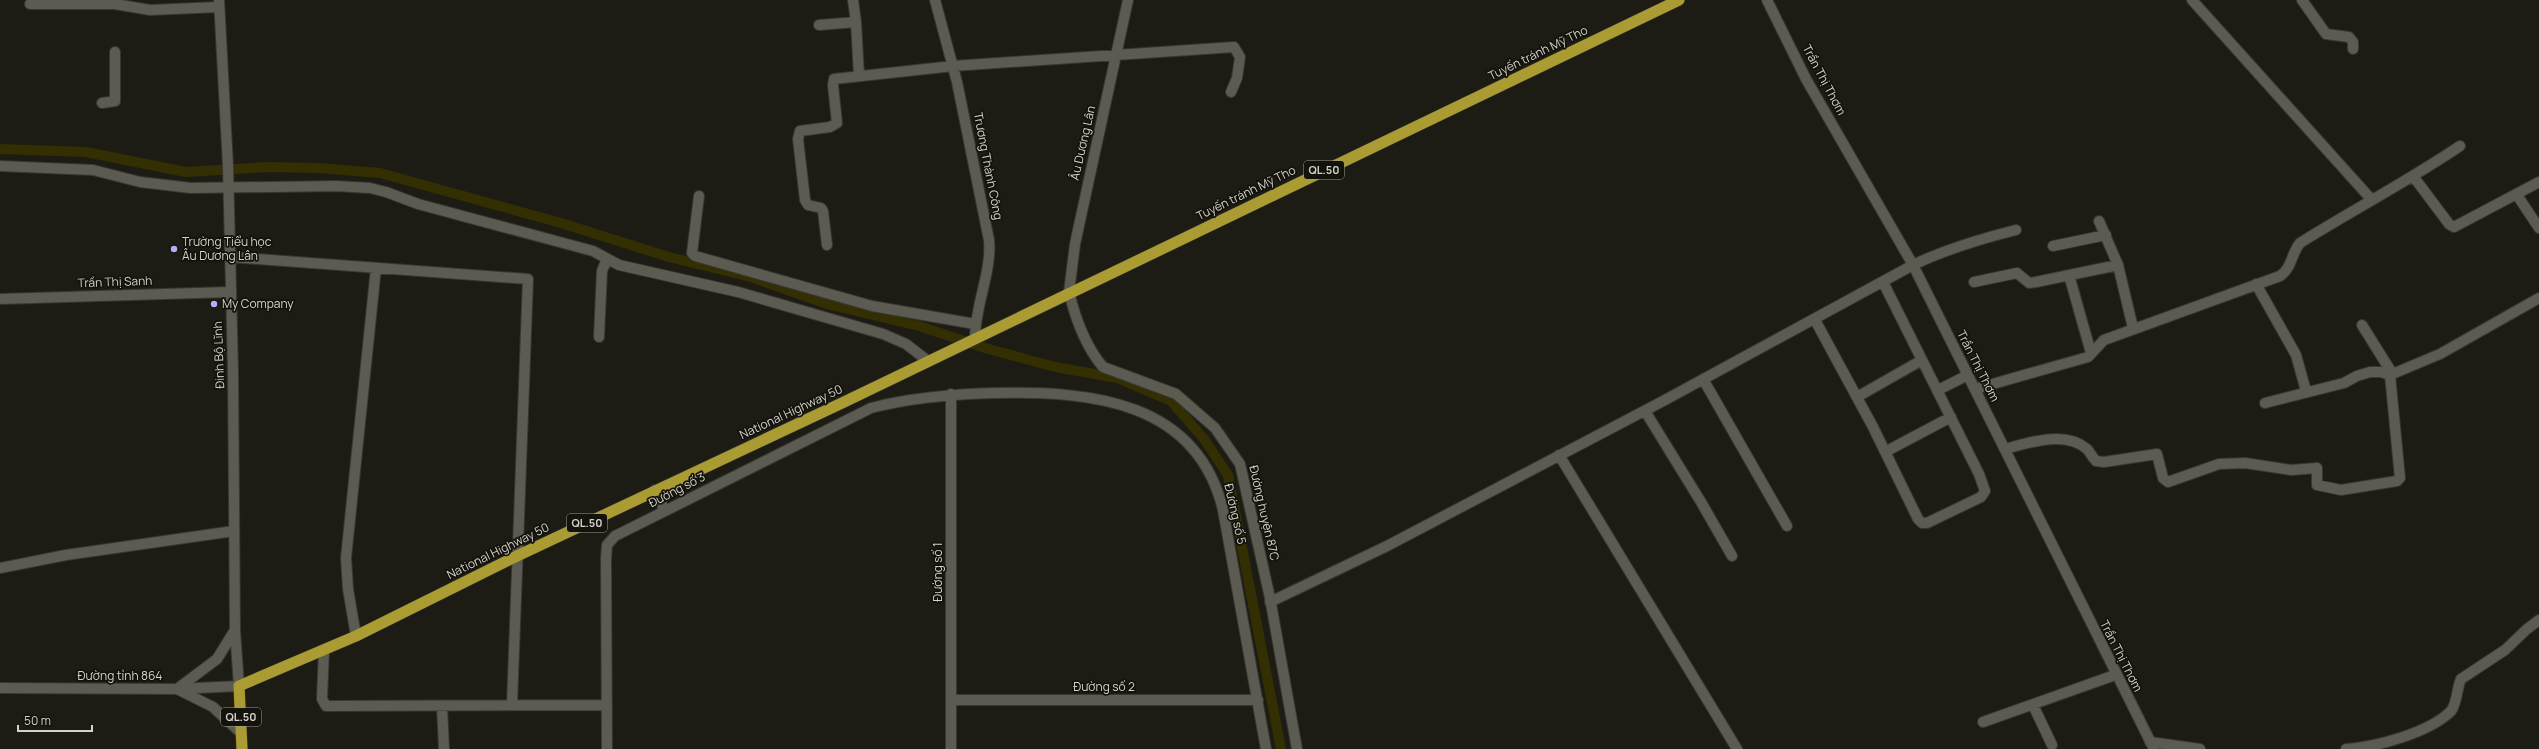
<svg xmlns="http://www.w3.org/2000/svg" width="2539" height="749" viewBox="0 0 2539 749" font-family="Manrope,sans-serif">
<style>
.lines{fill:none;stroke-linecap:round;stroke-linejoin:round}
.canal{stroke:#342e03;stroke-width:10}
.minor-casing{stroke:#383733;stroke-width:12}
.tertiary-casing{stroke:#383733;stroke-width:12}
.secondary-casing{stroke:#383733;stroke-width:12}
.trunk-casing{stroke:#383733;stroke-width:12}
.minor{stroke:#5c5b52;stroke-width:10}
.tertiary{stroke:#5c5b52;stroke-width:10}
.secondary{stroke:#5c5b52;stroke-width:10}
.trunk{stroke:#aa9c33;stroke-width:11}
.poi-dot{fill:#b2adf9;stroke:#14130b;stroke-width:1.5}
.labels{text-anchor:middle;stroke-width:3.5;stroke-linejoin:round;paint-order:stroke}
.shield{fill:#14130b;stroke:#9a9993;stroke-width:1}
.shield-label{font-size:11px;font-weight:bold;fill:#d3d2cd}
.street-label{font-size:12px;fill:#d3d2cd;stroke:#14130b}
.poi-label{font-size:12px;fill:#d3d2cd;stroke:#14130b;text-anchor:start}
</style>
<rect width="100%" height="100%" fill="#1d1c14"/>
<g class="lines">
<!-- canal -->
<path class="canal" d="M0 149 86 152 186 172 267 167 319 168 380 173 561 223 669 257 751 277 827 304 919 326 985 348 1055 367 1117 378 1171 401 1204 439 1228 475 1281 749"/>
<!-- minor casing -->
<g class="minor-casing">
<path id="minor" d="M935 0 957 82 989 240C992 272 975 305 975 338
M2192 0 2371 199
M2302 0 2326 34 2349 37 2353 42V49
M30 4H115L150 10 219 7
M856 22 859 76
M819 25 856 22 853 0
M102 103 115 101V52
M0 166 93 170 140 182 191 188 336 186 370 188 386 192 418 204 593 251 619 265 738 292 883 334 906 344 928 361
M2412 178 2416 180 2449 224 2454 227 2539 182
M2517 195 2539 228
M699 196 692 253 695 256 872 306 975 324
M2099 221 2118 265 2133 328
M827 245 823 211 821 208 808 205 805 200 798 139 800 131 830 127 837 123 833 85 834 79 953 66 1234 47 1240 57 1237 78 1231 92
M2053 246 2106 235
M230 257 528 279 512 704
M2069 275 2091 353
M1974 282 2017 273 2029 283 2036 282 2118 265
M2256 284 2296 355 2306 391
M1069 292 1075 244 1128 0
M0 299 230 292
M1815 320 1873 427 1918 519 1922 523H1927L1981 497 1985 491 1979 474 1883 282
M2362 325 2392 373
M599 337 602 271 607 259
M1703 379 1787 526
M1975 389 2088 357 2104 340 2280 276C2292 268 2291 254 2300 243 2353 210 2408 181 2460 146
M1938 390 1968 375
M1857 397 1922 360
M2265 403 2344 383 2357 376 2370 372H2381L2390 375
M1645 411 1701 502 1732 556
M2005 449C2028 443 2065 430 2087 449 2090 452 2092 457 2096 461L2104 462 2157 454 2163 478 2168 482 2219 464 2245 463 2291 470 2317 468V485L2341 490 2397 481 2400 478 2390 375 2440 354 2539 298
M1885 452 1951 417
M1559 455 1737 749
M655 490 665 511
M0 568 66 555 234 531
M1270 602 1387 546 1665 400 1913 265C1946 249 1980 239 2016 230
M356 636 348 589 346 558 376 268
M324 650 322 699 326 706 607 705
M951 700H1258
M2033 705 2052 745
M442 706 444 749
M1983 722 2115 675
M2150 742 2200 749
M607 749 606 559 607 545 615 536 871 408C913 397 954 394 997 393 1091 391 1197 401 1223 510L1266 749
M951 749V394
M2346 749C2376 747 2429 733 2451 711 2457 704 2457 687 2461 679L2505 650 2527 629 2539 620"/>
</g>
<!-- tertiary casing -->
<g class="tertiary-casing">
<path id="tertiary" d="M1767 0 1806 79 1913 265 2154 749
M1069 292C1075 317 1086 347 1103 367L1176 394 1215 428 1240 464 1270 598 1297 749"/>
</g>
<!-- secondary casing -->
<g class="secondary-casing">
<path id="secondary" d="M235 630 217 659 177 689 213 707 241 733
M0 688 177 689 239 686 235 630 233 371 228 166 219 0"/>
</g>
<!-- trunk casing -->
<g class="trunk-casing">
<path id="trunk" d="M242 749 239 686 356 636 517 556 842 403 1679 0"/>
</g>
<!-- minor -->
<use href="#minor" class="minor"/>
<!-- tertiary -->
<use href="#tertiary" class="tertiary"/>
<!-- secondary -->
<use href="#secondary" class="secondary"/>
<!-- trunk -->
<use href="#trunk" class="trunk"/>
</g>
<!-- markers -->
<g class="poi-dot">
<circle cx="174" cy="249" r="4"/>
<circle cx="214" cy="304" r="4"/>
</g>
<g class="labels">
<!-- shield labels -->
<g class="shield">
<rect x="1304" y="161" width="40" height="18" rx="3"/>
<rect x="567" y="514" width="40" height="18" rx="3"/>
<rect x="221" y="708" width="40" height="18" rx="3"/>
</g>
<g class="shield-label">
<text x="1324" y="174">QL.50</text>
<text x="587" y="527">QL.50</text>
<text x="241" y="721">QL.50</text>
</g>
<!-- street labels -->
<g class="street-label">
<text transform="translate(1538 53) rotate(-26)" y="4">Tuyến tránh Mỹ Tho</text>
<text transform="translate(1824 80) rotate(62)" y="4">Trần Thị Thơm</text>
<text transform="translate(1083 143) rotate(-77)" y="4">Âu Dương Lân</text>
<text transform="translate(988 166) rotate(79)" y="4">Trương Thành Công</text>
<text transform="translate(1246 193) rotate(-26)" y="4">Tuyến tránh Mỹ Tho</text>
<text transform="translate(115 282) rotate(-2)" y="4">Trần Thị Sanh</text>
<text transform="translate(219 355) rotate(-92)" y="4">Đinh Bộ Lĩnh</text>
<text transform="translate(1978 366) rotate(63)" y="4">Trần Thị Thơm</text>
<text transform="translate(791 412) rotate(-25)" y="4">National Highway 50</text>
<text transform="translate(677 490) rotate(-27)" y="4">Đường số 3</text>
<text transform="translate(1264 513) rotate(77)" y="4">Đường huyện 87C</text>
<text transform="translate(1235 514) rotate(77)" y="4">Đường số 5</text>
<text transform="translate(498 551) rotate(-26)" y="4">National Highway 50</text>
<text transform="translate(938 572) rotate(-90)" y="4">Đường số 1</text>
<text transform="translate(2121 656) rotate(63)" y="4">Trần Thị Thơm</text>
<text x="120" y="680">Đường tỉnh 864</text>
<text x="1104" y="691">Đường số 2</text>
</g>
<!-- poi labels -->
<g class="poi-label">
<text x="182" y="246">Trường Tiểu học<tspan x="182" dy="14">Âu Dương Lân</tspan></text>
<text x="222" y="308">My Company</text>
</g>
</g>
<!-- scale -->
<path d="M18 725v6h74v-6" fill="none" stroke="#d3d2cd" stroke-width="2"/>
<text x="24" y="725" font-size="12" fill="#d3d2cd" stroke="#14130b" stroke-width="3" paint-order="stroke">50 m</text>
</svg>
